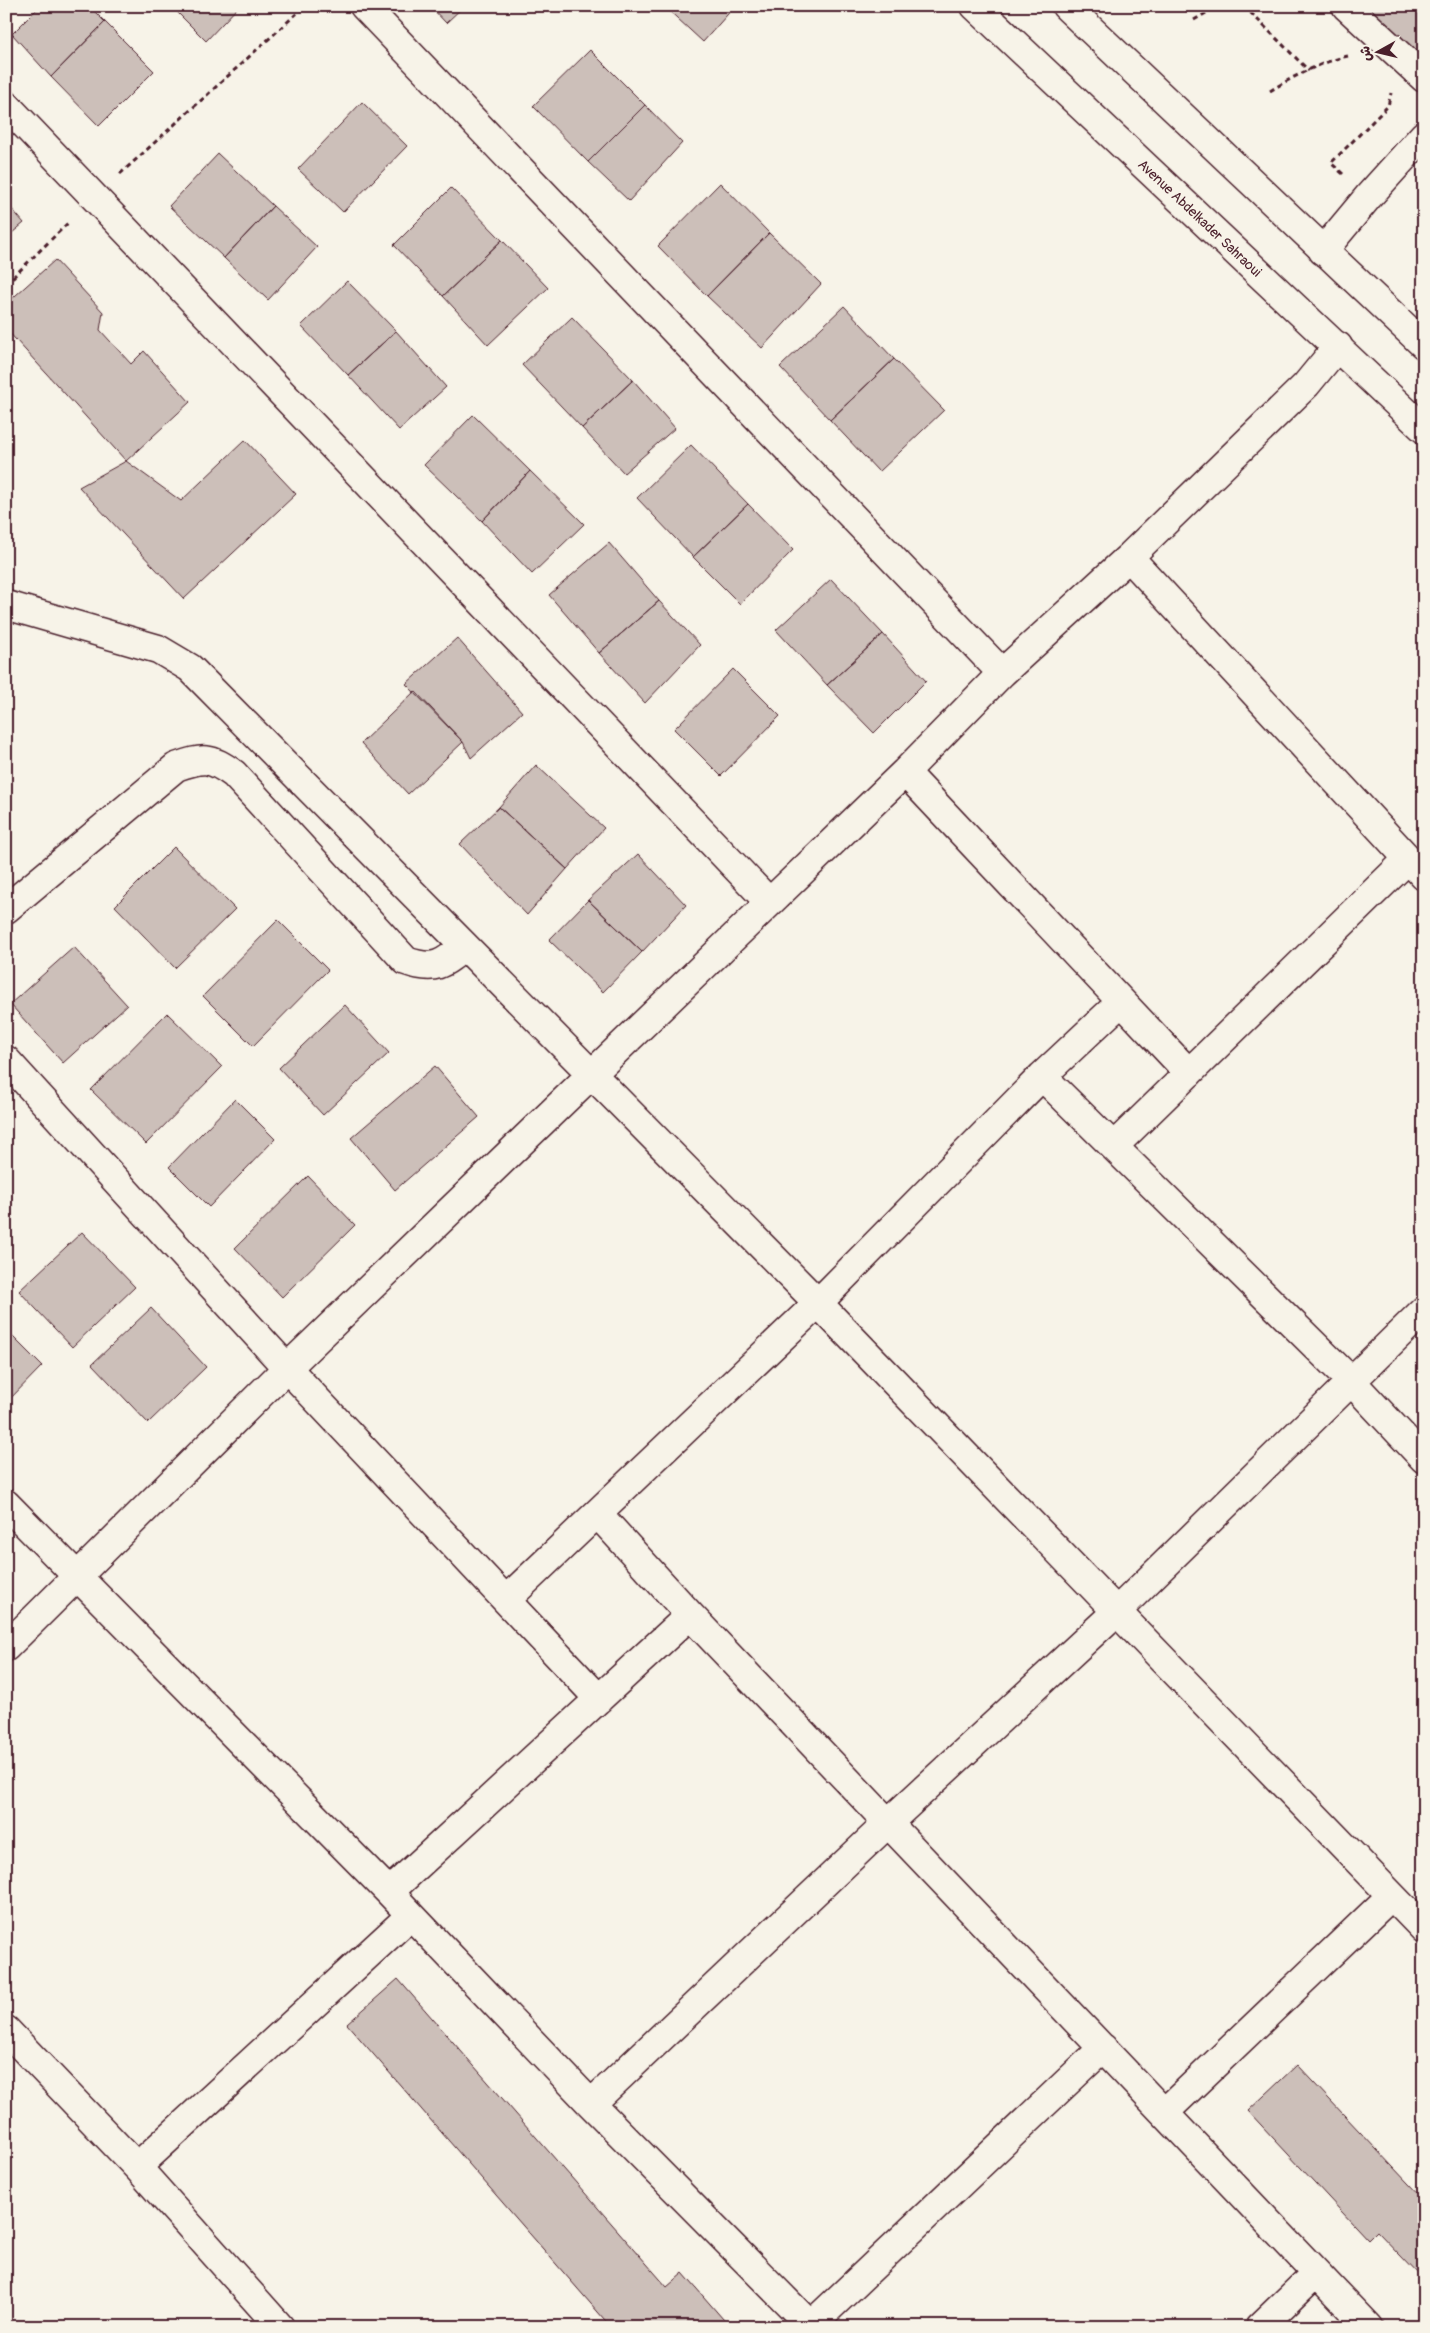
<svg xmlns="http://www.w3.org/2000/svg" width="1430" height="2333" viewBox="0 0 1430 2333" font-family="Pangolin,'Playpen Sans Arabic',sans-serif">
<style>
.building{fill:#ccbfb9;stroke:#4a1f2b}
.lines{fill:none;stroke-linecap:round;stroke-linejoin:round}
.minor-casing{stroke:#4a1f2b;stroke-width:31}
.major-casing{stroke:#4a1f2b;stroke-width:31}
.path{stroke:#4a1f2b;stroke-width:3;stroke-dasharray:5 4;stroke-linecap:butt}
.minor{stroke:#f7f3e8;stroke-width:28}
.major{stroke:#f7f3e8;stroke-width:28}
.labels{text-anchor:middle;stroke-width:5;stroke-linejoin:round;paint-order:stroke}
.street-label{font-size:14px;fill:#4a1f2b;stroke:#f7f3e8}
</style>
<rect width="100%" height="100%" fill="#f7f3e8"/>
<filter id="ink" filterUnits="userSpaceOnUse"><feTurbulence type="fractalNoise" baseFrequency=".02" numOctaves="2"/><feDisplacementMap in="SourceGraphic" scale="10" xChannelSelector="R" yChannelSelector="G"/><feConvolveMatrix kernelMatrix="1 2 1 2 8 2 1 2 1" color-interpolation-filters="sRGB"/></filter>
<g filter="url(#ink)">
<!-- building -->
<path class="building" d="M40 6H89L105 22 51 77 12 34Z
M171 6H239L206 41Z
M430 6H464L446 23Z
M664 6H735L703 42Z
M1361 6H1424V65Z
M105 22 154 71 99 126 51 77Z
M590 50 645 105 588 162 533 106Z
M362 102 407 146 343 212 298 169Z
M645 105 682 143 629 201 588 162Z
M218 154 273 206 224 258 169 206Z
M720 183 769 233 707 296 658 246Z
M451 188 502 240 443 296 394 245Z
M6 202 24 223 6 238Z
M273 206 317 247 268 300 224 258Z
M769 233 821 284 762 348 707 296Z
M502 240 548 288 488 345 443 296Z
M55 260 103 312 100 330 131 364 144 351 190 402 126 461 6 329V304Z
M347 281 396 331 348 375 301 326Z
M844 306 894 359 830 420 780 367Z
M572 317 633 380 582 428 522 365Z
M396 331 446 387 399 430 348 375Z
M894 359 944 410 879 472 830 420Z
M633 380 675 428 624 473 582 428Z
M473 415 530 471 482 521 424 465Z
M245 440 296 494 184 599 79 487 126 461 181 501Z
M691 445 748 504 693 557 637 498Z
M530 471 584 524 532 574 482 521Z
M748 504 793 550 740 604 693 557Z
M609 543 659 601 599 653 549 595Z
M831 579 883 634 827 685 776 630Z
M659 601 700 645 645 703 599 653Z
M883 634 926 681 874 733 827 685Z
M457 638 522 712 471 758 463 742 406 684Z
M733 669 780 716 721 776 674 729Z
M415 691 463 742 408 794 361 743Z
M536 765 604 828 567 869 499 807Z
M499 807 567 869 527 915 460 844Z
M174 847 235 909 175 968 115 906Z
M638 854 686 905 642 952 588 900Z
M588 900 642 952 603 992 549 940Z
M278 920 328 970 253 1046 203 996Z
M74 947 127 1005 63 1063 10 1004Z
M345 1005 389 1053 323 1115 279 1068Z
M167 1013 222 1067 146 1144 91 1090Z
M435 1066 479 1117 395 1190 351 1138Z
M235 1099 275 1139 209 1207 169 1167Z
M308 1176 355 1225 282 1297 235 1248Z
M82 1232 135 1287 72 1347 19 1291Z
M151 1308 206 1367 148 1423 92 1364Z
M6 1330 42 1366 6 1403Z
M398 1979 667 2287 683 2273 730 2327H611L347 2024Z
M1297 2065 1424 2200V2276L1422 2278 1377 2231 1368 2240 1248 2111Z"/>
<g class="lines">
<!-- minor casing -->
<g class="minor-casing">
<path id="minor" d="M364 6 1002 673
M1346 6 1424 78
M6 105 769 902
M1323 251 1368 197 1424 135
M1129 557 1424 876
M6 605 158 649 190 668 818 1303 1424 1929
M905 772 1189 1073
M6 909 176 767C204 757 210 757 234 774L406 961C434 971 443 965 464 946
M6 1060 287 1368 599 1699
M1042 1076 1351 1381 1424 1459
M1115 1145 1408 859
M6 1504 389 1892 591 2104 810 2325
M598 1514 690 1615 1368 2327
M507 1599 818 1303 1042 1076 1121 1002
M6 1647 287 1368 905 772 1002 673 1129 557 1306 385 1338 346
M389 1892 690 1615
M6 2030 137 2167 280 2327
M591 2104 889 1822 1116 1612 1424 1310
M1165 2112 1391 1896
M137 2167 410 1916
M809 2327 1103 2048
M1260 2327 1316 2273"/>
</g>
<!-- major casing -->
<g class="major-casing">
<g id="major">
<path id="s1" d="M975 6 1424 429"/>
<path d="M1066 6 1424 345"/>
</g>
</g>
<!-- path -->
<path class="path" d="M1244 6 1309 71
M1194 20 1218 6
M1270 91C1294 76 1321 62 1348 56
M120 174 305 6
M1343 174 1331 163 1388 106 1391 93
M6 284 70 221"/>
<!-- minor -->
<use href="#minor" class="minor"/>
<!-- major -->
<use href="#major" class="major"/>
</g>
</g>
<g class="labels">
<!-- street labels -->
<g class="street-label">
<text dy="5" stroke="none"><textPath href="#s1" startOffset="309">Avenue Abdelkader Sahraoui</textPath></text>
</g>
</g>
<!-- margin -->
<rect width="1430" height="2333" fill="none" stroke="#f7f3e8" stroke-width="25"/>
<rect x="12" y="12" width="1405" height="2308" fill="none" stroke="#4a1f2b" stroke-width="2" filter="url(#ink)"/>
<!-- north arrow -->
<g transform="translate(1378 52) rotate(262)" stroke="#f7f3e8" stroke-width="4" paint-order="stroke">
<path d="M0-4L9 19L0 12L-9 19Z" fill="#4a1f2b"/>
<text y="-8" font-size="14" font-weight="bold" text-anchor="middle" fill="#4a1f2b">ش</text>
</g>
</svg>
